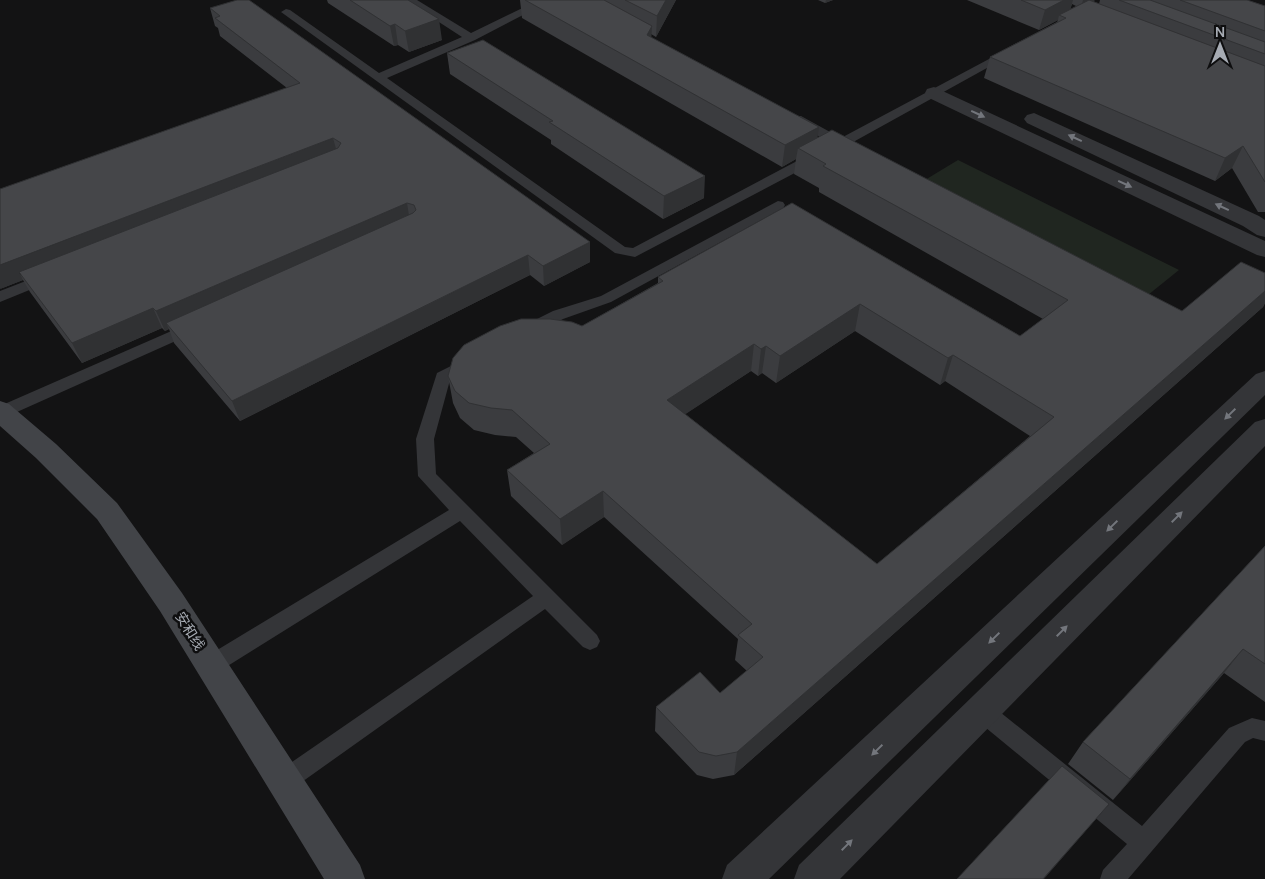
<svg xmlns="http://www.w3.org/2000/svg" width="1265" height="879" viewBox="0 0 1265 879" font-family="Manrope,'Noto Sans SC',sans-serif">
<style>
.green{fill:#202620}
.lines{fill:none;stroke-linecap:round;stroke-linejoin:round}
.lane{fill:#343538;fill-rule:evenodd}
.street{fill:#343538;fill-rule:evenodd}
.secondary{fill:#424448;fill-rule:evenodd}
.wall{fill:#3b3c3f;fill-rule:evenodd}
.shaded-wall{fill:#303133}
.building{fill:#454649;stroke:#303133;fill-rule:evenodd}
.oneway{fill:#73767c}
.labels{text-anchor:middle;stroke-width:5;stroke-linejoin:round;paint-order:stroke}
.street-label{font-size:14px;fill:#a6abb3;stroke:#0e0e0f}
</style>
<rect width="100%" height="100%" fill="#131314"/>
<!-- green -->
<path class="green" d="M958 160 1179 270 1138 303 915 186Z"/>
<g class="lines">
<!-- lane -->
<path class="lane" d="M405 0H417L471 33 539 0H552L475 40 387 78 625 247 633 248 831 143 793 122 791 119 793 116H801L841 138 1004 51H1012L1014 53 846 146 635 257 615 253 281 12 286 9 290 10 379 73 462 37Z
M778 201 783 202 785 205 783 208 611 302 563 319 537 333 531 334 525 333 523 329 525 325 553 311 601 296Z
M49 272 54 274 56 277 54 280 0 302V291Z
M192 322 198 323 200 327 198 331 8 416 0 417V406Z
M469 357 475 359 477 363 475 367 450 380 434 439 436 474 597 635 600 641 597 647 590 650 583 647 545 609 292 789 284 792 276 789 273 781 276 773 533 596 460 521 218 672 211 674 204 672 200 665 204 658 449 510 418 476 416 439 437 373Z
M982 701 990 704 1142 826 1229 728 1252 718 1265 721V741L1253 738 1245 742 1128 879H1100L1103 870 1127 844 974 718 971 711 974 704Z"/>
<!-- street -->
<path class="street" d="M934 87 1265 241V257L1257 255 927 97 925 93 927 89Z
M1034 113 1259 216 1265 220V237L1257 235 1243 226 1027 123 1024 119 1027 115Z
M1265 371V395L769 879H722L727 865 1256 374Z
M1265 419V446L840 879H794L799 865 1255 422Z"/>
<!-- secondary -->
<path class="secondary" d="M0 401 9 404 56 444 117 503 182 593 360 865 365 879H324L160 611 97 519 36 458 0 426Z"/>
</g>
<!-- wall -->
<path class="wall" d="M327 0H408L442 40 409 52 398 45 394 46 328 3Z
M520 0H676L656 37 651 34V37L817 138 1182 311 1265 273V303L1263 307 734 775 713 779 697 775 655 731 656 707 720 693 747 671 735 660 738 639 604 517 562 545 511 496 507 470 534 453 516 437 495 435 474 430 460 418 453 403 448 376 582 326 658 283V277L792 203 1020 336 1043 319 819 192V188L794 174 796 159 782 167 522 18ZM855 331 940 385 945 381 1030 436 877 564 685 414 751 371 758 376 762 373 776 383Z
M818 0H833L825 3Z
M967 0H1095L1093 1 1099 4 1100 0H1247L1265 6V212H1258L1232 168 1215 181 984 78 990 57 1057 22 1058 20 1039 30ZM1072 4 1076 6 1070 10Z
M210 8 590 242V262L544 286 530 275 240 421 174 343 169 329 165 331 162 328 82 363 30 292 23 280 0 289 287 88 220 36 218 28 215 26Z
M447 53 704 198 663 219 551 144V140L450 74Z
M1265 546V702L1224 673 1113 800 1068 764 1083 742Z"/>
<!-- shaded-wall -->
<path class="shaded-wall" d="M666 0H676L656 37 657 16Z
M826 0H833L825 3Z
M1064 0H1073L1069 14 1059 15 1058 20 1039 30 1045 10Z
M1083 0H1095L1081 8Z
M439 19 442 40 409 52 405 31Z
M395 24 398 45 394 46 390 26Z
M652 26 651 46 647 35Z
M819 127 816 149 798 148 796 159 782 167 785 145Z
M333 138 338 156 19 272 23 280 0 289V265Z
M1243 146 1232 168 1215 181 1225 158Z
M705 176 704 198 663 219 664 196Z
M407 203 410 222 166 323 169 329 165 331 156 311Z
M590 242V262L544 286 543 266Z
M528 255 530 275 240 421 232 401Z
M1265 291V303L1263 307 734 775 737 752Z
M860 304 855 331 776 383 780 356Z
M153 308 162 328 82 363 72 343Z
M754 344 751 371 666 427 667 400Z
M766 346 762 373 758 376 761 349Z
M953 355 945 381 940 385 948 358Z
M603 491 604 517 562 545 560 519Z
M1243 649 1224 673 1113 800 1130 779Z
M1109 804 1095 820 1044 879H1043Z"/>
<!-- building -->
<path class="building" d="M237 0H249L590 242 543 266 528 255 232 401 166 323 413 213 416 210 414 205 407 203 156 311 153 308 72 343 19 272 338 148 341 143 333 138 0 265V189L300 83 215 18 220 16 210 8Z
M350 0H408L439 19 405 31 395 24 390 26Z
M525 0H604L652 26 647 35 819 127 785 145Z
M625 0H666L657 16Z
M1021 0H1064L1045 10Z
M1089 0 1265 66V182L1243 146 1225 158 990 57 1066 18 1059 15Z
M1119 0H1150L1265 42V54Z
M1180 0H1247L1265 6V31Z
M483 40 705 176 664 196 549 122 553 121 447 53Z
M832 130 1182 311 1241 262 1265 273V291L737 752 716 756 699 752 656 707 700 672 720 693 763 657 738 635 752 624 603 491 560 519 507 470 550 444 512 410 491 408 469 403 455 391 448 376 453 358 464 345 500 326 521 319H550L572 322 582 326 663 281 658 277 792 203 1020 336 1068 300 823 166 826 164 798 148ZM860 304 948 358 953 355 1054 417 877 564 667 400 754 344 761 349 766 346 780 356Z
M1265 546V664L1243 649 1130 779 1083 742Z
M1062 766 1109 804 1043 879H957Z"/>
<!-- one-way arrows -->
<defs><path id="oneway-solid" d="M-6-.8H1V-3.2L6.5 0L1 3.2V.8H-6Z" transform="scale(1.25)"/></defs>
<g class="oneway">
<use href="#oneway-solid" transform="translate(978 114) rotate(25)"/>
<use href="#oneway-solid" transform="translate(1075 138) rotate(-155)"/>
<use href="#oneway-solid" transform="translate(1125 184) rotate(25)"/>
<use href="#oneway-solid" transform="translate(1222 207) rotate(-155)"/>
<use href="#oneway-solid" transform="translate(1230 414) rotate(136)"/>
<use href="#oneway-solid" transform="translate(1177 517) rotate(-45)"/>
<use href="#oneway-solid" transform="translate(1112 526) rotate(136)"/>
<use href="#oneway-solid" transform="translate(1062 631) rotate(-45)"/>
<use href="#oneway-solid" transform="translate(994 638) rotate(136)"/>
<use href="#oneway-solid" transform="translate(877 750) rotate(136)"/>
<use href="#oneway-solid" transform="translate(847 845) rotate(-45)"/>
</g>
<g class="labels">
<!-- street labels -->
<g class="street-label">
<text transform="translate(190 631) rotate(58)" y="5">安和线</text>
</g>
</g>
<!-- north arrow -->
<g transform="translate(1220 45)" stroke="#0e0e0f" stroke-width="4" paint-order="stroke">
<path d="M0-4L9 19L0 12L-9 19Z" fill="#a6abb3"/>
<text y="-8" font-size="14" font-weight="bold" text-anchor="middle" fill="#a6abb3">N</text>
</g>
</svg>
